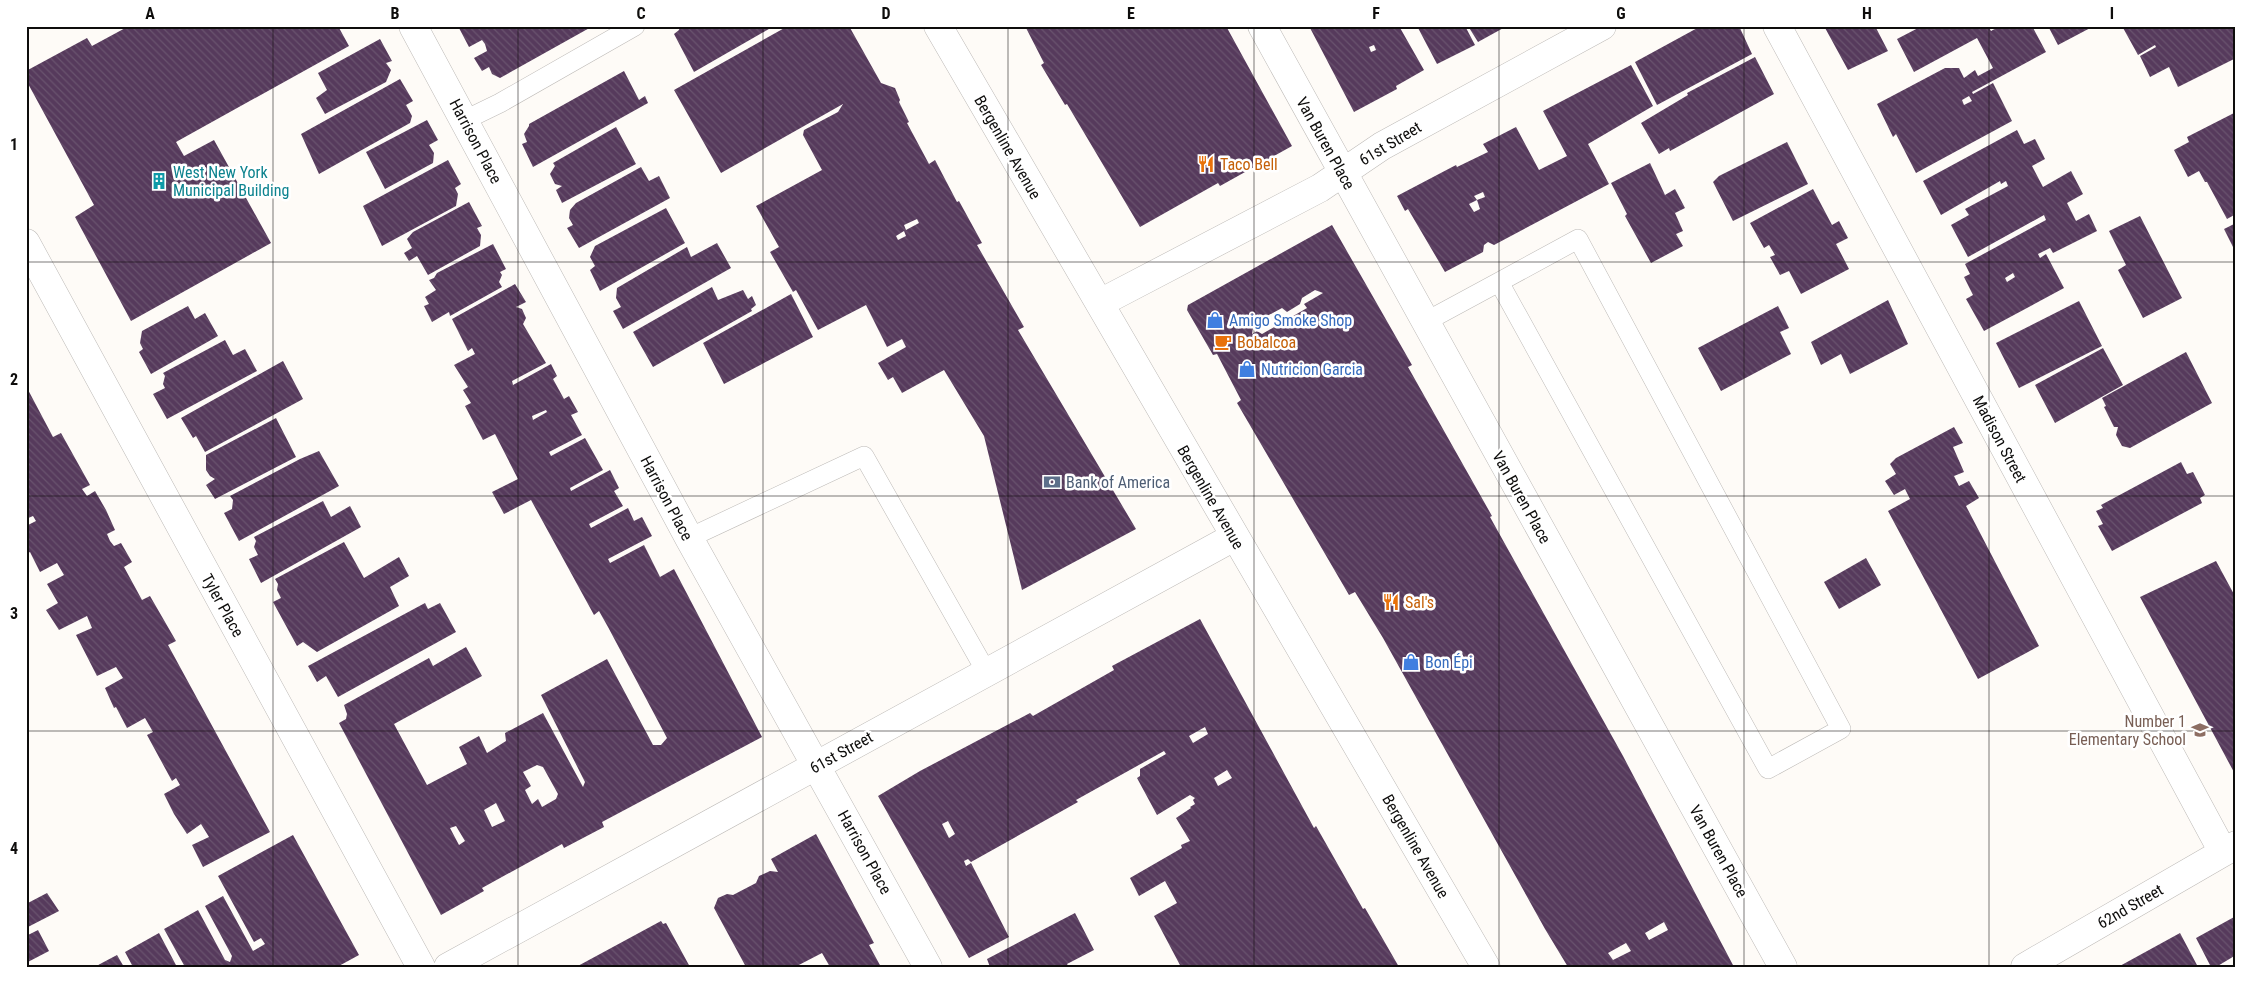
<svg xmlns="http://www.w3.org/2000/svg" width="2262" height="993" viewBox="0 0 2262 993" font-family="'Roboto Condensed',sans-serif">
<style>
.building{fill:url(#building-back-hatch);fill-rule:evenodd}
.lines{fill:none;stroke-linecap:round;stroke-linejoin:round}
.lane-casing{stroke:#bdbab7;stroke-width:20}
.street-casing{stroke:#bdbab7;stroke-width:29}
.secondary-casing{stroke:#bdbab7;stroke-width:29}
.lane{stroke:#fff;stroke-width:19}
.street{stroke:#fff;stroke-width:28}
.secondary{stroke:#fff;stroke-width:28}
.grid{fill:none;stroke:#0e0d0c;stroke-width:1;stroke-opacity:0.55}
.labels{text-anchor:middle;stroke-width:5;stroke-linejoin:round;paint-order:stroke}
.street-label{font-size:16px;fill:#0e0d0c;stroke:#fff}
.food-label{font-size:16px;fill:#c56008;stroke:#fff;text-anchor:start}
.culture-label{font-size:16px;fill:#0d838f;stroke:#fff;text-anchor:start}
.shop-label{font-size:16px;fill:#366cbe;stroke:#fff;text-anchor:start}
.service-label{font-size:16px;fill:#4e5e75;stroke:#fff;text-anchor:start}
.education-label{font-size:16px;fill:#785e54;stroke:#fff;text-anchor:end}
.neatline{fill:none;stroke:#0e0d0c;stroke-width:2}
.grid-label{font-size:16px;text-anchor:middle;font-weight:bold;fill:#0e0d0c}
</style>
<defs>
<pattern id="building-back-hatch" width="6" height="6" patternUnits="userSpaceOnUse" patternTransform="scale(1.25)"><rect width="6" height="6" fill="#563a5c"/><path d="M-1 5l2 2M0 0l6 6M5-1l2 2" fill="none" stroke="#69536e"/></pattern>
</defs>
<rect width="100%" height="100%" fill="#fefbf7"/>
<!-- building -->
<path class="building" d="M129 26H338L349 46 176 142 184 156 214 140 271 243 131 321 75 217 94 205 26 80V71L87 38 92 46Z
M462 26H593L500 78 492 74 489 67 482 71 474 58 487 51 485 44 482 40 469 47 459 28Z
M680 26H774L694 72 674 34 679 30Z
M788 26H849L881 83 895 88 900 100 899 102 909 122 907 123 929 164 935 160 957 202 959 201 982 243 977 245 1024 327 1018 330 1136 529 1022 590 984 436 944 370 902 393 893 377 888 380 878 363 906 347 902 339 887 347 866 305 818 330 796 290 793 292 770 252 779 247 756 206 822 170 803 135 804 130 838 112 843 104 721 173 674 90ZM917 219 919 223 906 230 904 225ZM904 231 906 236 898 240 896 236Z
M1025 26H1226L1292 146 1220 186 1218 183 1140 227 1067 104 1065 105 1041 65 1044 63Z
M1309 26H1399L1424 70 1396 86 1397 89 1354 112ZM1374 45 1376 50 1371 52 1369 47Z
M1417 26H1465L1475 45 1437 64Z
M1468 26H1507L1478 42Z
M1701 26H1739L1752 54 1657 105 1635 62Z
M1824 26H1875L1888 51 1848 70Z
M1922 26H1988L1991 31 2000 26H2032L2046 52 1972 92 1973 94 1993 83 2012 121 1916 173 1896 134 1893 137 1877 104 1945 68H1959L1964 78 1975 70 1978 76 1993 68 1977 38 1914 72 1897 39ZM1969 96 1972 101 1964 105 1962 100Z
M2048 26H2094L2058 45Z
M2122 26H2236V58L2178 87 2169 67 2150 77 2140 56 2156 47 2155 45 2138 55Z
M380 39 392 61 386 63 391 70 386 82 325 114 316 98 327 90 318 73Z
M1755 57 1774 94 1670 151 1669 148 1659 154 1641 123 1688 95 1687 93Z
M1631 65 1653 106 1588 144 1609 184 1494 245 1488 242 1484 245 1483 252 1445 272 1408 209 1405 211 1397 196 1456 165 1457 167 1488 152 1483 144 1516 127 1539 170 1567 156 1543 111ZM1483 192 1485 197 1477 200 1480 209 1474 212 1469 204 1477 200 1474 196Z
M624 71 639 100 645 96 648 103 533 167 522 144 527 142 524 134 529 126V124Z
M400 79 413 101 406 105 412 116 410 123 319 174 301 134Z
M2236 112V214L2227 219 2207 182H2205L2199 171 2188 177 2174 150 2189 142 2187 137Z
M427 120 438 140 429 145 434 153 433 163 385 189 366 152Z
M616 127 636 164 562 203 556 190 562 186 555 184 550 174 555 166 553 163Z
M2017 130 2024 144 2035 139 2045 159 2032 166 2043 187 2071 171 2083 194 2067 203 2076 221 2089 214 2097 231 2053 253 2050 248 2038 254 2040 258 2046 254 2064 288 1984 331 1966 299 1973 295 1964 277 1970 274 1965 264 2046 220 2044 215 1968 257 1951 225 1969 215 1965 209 2008 186 2006 181 2001 184 2000 181 1941 215 1923 181ZM2013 273 2015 277 2007 282 2005 278Z
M1787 142 1808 184 1733 221 1713 182 1719 176Z
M448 160 461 184 455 188 458 194 456 206 382 246 363 206Z
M1650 163 1665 195 1675 189 1685 208 1675 213 1683 231 1676 234 1683 246 1651 263 1625 216 1627 214 1611 183Z
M641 167 649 181 659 176 670 198 579 248 567 228 573 225 569 218 570 210 576 203Z
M1813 189 1832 225 1839 221 1848 238 1836 244 1849 269 1801 294 1789 271 1780 275 1770 257 1775 255 1769 245 1764 248 1750 223Z
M469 202 482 226 477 228 481 235 480 246 428 275 417 256 409 261 404 253 412 248 407 239 413 232Z
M666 208 685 243 600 291 590 270 595 266 590 257 595 246Z
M2140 216 2182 298 2143 318 2118 270 2126 265 2109 231Z
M2236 223V245L2233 247 2224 229Z
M1332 225 1412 365 1408 367 1492 516 1490 517 1623 756 1734 967H1568L1545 929 1383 638 1355 592 1349 595 1237 403 1241 400 1217 354 1213 355 1187 310 1188 305ZM1315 290 1323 293 1304 304 1307 308 1262 334 1257 331 1252 334 1254 323 1282 308 1287 312 1300 304 1302 298ZM1664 922 1668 930 1649 940 1645 933ZM1626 943 1631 951 1613 960 1608 953Z
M717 243 731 268 623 329 613 311 621 307 616 298 617 288 687 247 691 257Z
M493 244 506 269 500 272 502 275 499 282 502 287 450 316 449 312 432 322 424 306 429 304 425 297 436 290 429 280 434 278 437 273Z
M515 284 526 302 516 307 522 309 526 318 523 324 546 363 512 381 513 385 551 364 557 376 553 379 564 399 569 396 578 412 571 415 582 435 549 452 551 456 585 438 603 470 570 488 571 491 610 470 619 488 614 491 623 506 589 524 591 528 628 508 634 521 642 517 652 536 608 559 610 563 644 545 660 577 674 569 762 737 602 822 604 827 564 848 562 844 482 888 484 891 441 915 339 723 346 719 347 714 344 705 429 658 433 666 466 647 482 676 394 724 427 785 467 764 459 747 479 736 487 753 506 741 505 733 543 713 583 787 585 782 541 695 607 659 653 745H661L667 738 608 627 599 611 594 615 531 500 504 514 492 492 518 479 495 434 483 440 465 406 471 403 463 390 468 387 454 365 475 354 472 348 468 351 452 319ZM546 410 547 412 533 420 532 416ZM537 765 543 767 558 794 556 799 542 807 538 799 532 804 525 790 531 786 523 772ZM496 803 505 821 492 827 484 810ZM456 826 465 841 459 845 450 828Z
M712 287 718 300 743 290 748 299 752 296 756 305 751 309 752 311 653 367 633 332Z
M791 294 813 337 724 384 703 343Z
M1888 300 1908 344 1850 374 1841 354 1821 365 1811 342Z
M2079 301 2102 346 2019 388 1996 343Z
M188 306 195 319 205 313 218 336 151 374 139 352 143 349 140 343 142 331Z
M1778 306 1789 328 1780 332 1791 354 1721 391 1698 348Z
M225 340 233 355 245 349 257 371 167 419 153 394 165 388 163 384 165 376 163 373Z
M2103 348 2123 385 2055 423 2035 385Z
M2186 352 2212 403 2130 448 2122 446 2116 435 2118 427H2114L2104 407 2106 406 2102 398Z
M283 361 303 399 205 452 196 436 193 438 181 418Z
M26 386 53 437 61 433 90 485 82 489 87 496 95 491 106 510 115 530 107 534 110 541 114 546 121 543 132 562 124 567 142 600 150 596 176 641 168 645 270 832 203 867 192 845 209 837 201 824 187 834 174 814 164 794 180 785 176 778 172 781 147 735 153 732 145 718 127 728 116 707 114 708 105 688 123 678 116 667 97 676 76 635 92 628 87 616 59 630 46 610 58 603 47 584 64 575 57 563 40 572 30 552 26 554V526L36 521 33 516 26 519Z
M276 418 296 457 215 499 206 485 215 479 210 476 206 470V455Z
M1954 427 1963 443 1953 447 1964 472 1954 476 1959 486 1969 481 1979 498 1966 506 2039 646 1978 679 1888 511 1910 499 1905 489 1894 495 1885 481 1896 474 1890 464 1896 458Z
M319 451 339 486 239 541 224 513 232 509 233 500 230 496 300 459Z
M2181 462 2187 474 2193 472 2205 495 2200 498 2202 503 2112 551 2098 526 2103 524 2096 511 2103 508 2101 505Z
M323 501 331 517 350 506 361 527 261 583 249 559 258 555 254 547 256 541 254 537Z
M344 542 364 578 399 557 409 576 390 587 399 606 317 652 303 642 297 646 273 602 281 598 277 590 278 584 275 579Z
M1866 558 1881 585 1839 609 1824 582Z
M2216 561 2236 598V776L2140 597Z
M425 603 428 609 440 603 456 632 338 697 326 676 317 682 308 666Z
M1200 619 1314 828 1316 826 1363 909 1365 908 1399 967H1247L1246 965 1242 967H1181L1154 916 1177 903 1165 881 1139 896 1130 878 1182 848 1181 845 1190 841 1176 818 1191 808 1190 807 1195 804 1193 800 1195 798 1190 795 1157 815 1137 778 1140 776V769L1166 754 1164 751 1076 800 1078 802 971 862 968 859 964 861 966 866 971 863 1009 937 969 958 878 796 920 771 1030 713 1033 716 1114 670 1112 666ZM1205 727 1208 734 1193 743 1189 736ZM1227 770 1232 778 1218 786 1214 778ZM948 821 955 834 949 838 942 824Z
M816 834 874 943 869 945 881 967H830L822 953 795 967H746L714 908 718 898 727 894 733 895 756 883 759 876 770 871 778 872 771 859Z
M293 835 359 955 337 967H185L164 929 198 910 225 960 230 962 232 956 205 906 223 896 253 951 265 944 261 938 254 942 218 876Z
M47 893 59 911 26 928V904Z
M1075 913 1094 950 1067 964 1069 967H990L987 959Z
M2236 916V955L2216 967H2211L2196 938Z
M661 921 663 924 666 923 690 967H576Z
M38 930 49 951 26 963V936Z
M159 933 177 967H133L125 952Z
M2180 933 2198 967H2118Z
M117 955 124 967H95L100 964Z"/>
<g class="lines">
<!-- lane casing -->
<g class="lane-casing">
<path id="lane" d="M465 120 500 103 635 26
M1425 322 1499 282 1768 769 1841 729 1578 239 1499 282
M689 538 864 456 987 673"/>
</g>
<!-- street casing -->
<g class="street-casing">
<path id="street" d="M413 26 689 538 928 967
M1262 26 1783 967
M1777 26 2223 852
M26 243 421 967
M1100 303 1320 188 1382 146 1602 26
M448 967 1234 537
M2025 967 2236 845"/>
</g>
<!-- secondary casing -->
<g class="secondary-casing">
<path id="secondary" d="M938 26 1486 967"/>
</g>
<!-- lane -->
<use href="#lane" class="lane"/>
<!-- street -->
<use href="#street" class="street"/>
<!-- secondary -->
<use href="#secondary" class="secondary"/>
</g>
<!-- grid -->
<path class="grid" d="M273 26V967M518 26V967M763 26V967M1008 26V967M1254 26V967M1499 26V967M1744 26V967M1989 26V967M26 262H2236M26 496H2236M26 731H2236"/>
<!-- icons -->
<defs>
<g id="restaurant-bare" transform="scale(1.35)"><path d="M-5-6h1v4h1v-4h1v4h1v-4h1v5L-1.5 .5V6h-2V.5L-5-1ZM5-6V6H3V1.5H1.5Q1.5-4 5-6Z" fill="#e8710a" stroke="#fff" stroke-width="2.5" paint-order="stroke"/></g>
<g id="building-bare" transform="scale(1.35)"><path d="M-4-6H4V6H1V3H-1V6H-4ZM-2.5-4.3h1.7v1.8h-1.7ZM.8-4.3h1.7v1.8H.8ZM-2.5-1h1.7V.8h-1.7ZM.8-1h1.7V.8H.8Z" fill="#0f9aa8" stroke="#fff" stroke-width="2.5" paint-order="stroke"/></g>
<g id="shop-bare" transform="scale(1.35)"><path d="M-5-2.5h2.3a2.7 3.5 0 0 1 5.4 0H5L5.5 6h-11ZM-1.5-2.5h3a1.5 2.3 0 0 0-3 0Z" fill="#3f7fe0" stroke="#fff" stroke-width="2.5" paint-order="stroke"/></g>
<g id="cafe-bare" transform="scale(1.35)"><path d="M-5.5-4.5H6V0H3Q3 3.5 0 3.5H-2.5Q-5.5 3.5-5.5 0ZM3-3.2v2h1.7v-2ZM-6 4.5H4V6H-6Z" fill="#e8710a" stroke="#fff" stroke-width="2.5" paint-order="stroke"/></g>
<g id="bank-bare" transform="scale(1.35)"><path d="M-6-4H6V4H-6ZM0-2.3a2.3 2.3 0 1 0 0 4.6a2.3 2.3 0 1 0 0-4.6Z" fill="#5c6f8a" stroke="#fff" stroke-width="2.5" paint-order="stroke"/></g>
<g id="school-bare" transform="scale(1.35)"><path d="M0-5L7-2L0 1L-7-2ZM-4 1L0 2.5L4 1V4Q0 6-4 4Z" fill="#8d6e63" stroke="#fff" stroke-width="2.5" paint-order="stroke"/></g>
</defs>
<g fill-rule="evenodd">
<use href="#restaurant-bare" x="1206" y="164"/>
<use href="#building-bare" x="159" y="181"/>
<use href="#shop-bare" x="1215" y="320"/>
<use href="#cafe-bare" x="1223" y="342"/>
<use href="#shop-bare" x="1247" y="369"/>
<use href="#bank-bare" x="1052" y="482"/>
<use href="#restaurant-bare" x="1391" y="602"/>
<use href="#shop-bare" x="1411" y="662"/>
<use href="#school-bare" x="2200" y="730"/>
</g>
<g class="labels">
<!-- street labels -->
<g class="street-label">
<text transform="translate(476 141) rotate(62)" y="6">Harrison Place</text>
<text transform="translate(1326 143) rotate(61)" y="6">Van Buren Place</text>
<text transform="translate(1390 143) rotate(-31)" y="6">61st Street</text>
<text transform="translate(1008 147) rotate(60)" y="6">Bergenline Avenue</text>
<text transform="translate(2000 439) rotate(62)" y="6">Madison Street</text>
<text transform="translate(1211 497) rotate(60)" y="6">Bergenline Avenue</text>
<text transform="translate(1522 497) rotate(61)" y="6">Van Buren Place</text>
<text transform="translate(667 498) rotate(62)" y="6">Harrison Place</text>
<text transform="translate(223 605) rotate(61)" y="6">Tyler Place</text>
<text transform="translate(841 752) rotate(-29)" y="6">61st Street</text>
<text transform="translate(1416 846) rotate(60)" y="6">Bergenline Avenue</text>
<text transform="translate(1719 851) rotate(61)" y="6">Van Buren Place</text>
<text transform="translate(865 852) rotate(61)" y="6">Harrison Place</text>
<text transform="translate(2130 906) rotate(-30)" y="6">62nd Street</text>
</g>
<!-- food labels -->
<g class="food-label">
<text x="1220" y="170">Taco Bell</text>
<text x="1237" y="348">Bobalcoa</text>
<text x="1405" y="608">Sal's</text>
</g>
<!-- culture labels -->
<g class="culture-label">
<text x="173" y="178">West New York<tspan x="173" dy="18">Municipal Building</tspan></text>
</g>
<!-- shop labels -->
<g class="shop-label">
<text x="1229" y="326">Amigo Smoke Shop</text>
<text x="1261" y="375">Nutricion Garcia</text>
<text x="1425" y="668">Bon Épi</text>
</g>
<!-- service labels -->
<g class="service-label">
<text x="1066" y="488">Bank of America</text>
</g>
<!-- education labels -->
<g class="education-label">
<text x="2186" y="727">Number 1<tspan x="2186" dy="18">Elementary School</tspan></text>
</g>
</g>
<!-- border -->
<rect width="2262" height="993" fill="none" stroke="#ffffff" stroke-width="55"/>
<rect x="28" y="28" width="2206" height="938" class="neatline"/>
<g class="grid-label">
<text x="150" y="19">A</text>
<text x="395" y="19">B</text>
<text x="641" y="19">C</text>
<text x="886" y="19">D</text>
<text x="1131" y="19">E</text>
<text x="1376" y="19">F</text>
<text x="1621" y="19">G</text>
<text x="1867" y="19">H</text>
<text x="2112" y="19">I</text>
<text x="14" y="150">1</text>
<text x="14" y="385">2</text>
<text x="14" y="619">3</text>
<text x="14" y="854">4</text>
</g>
</svg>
